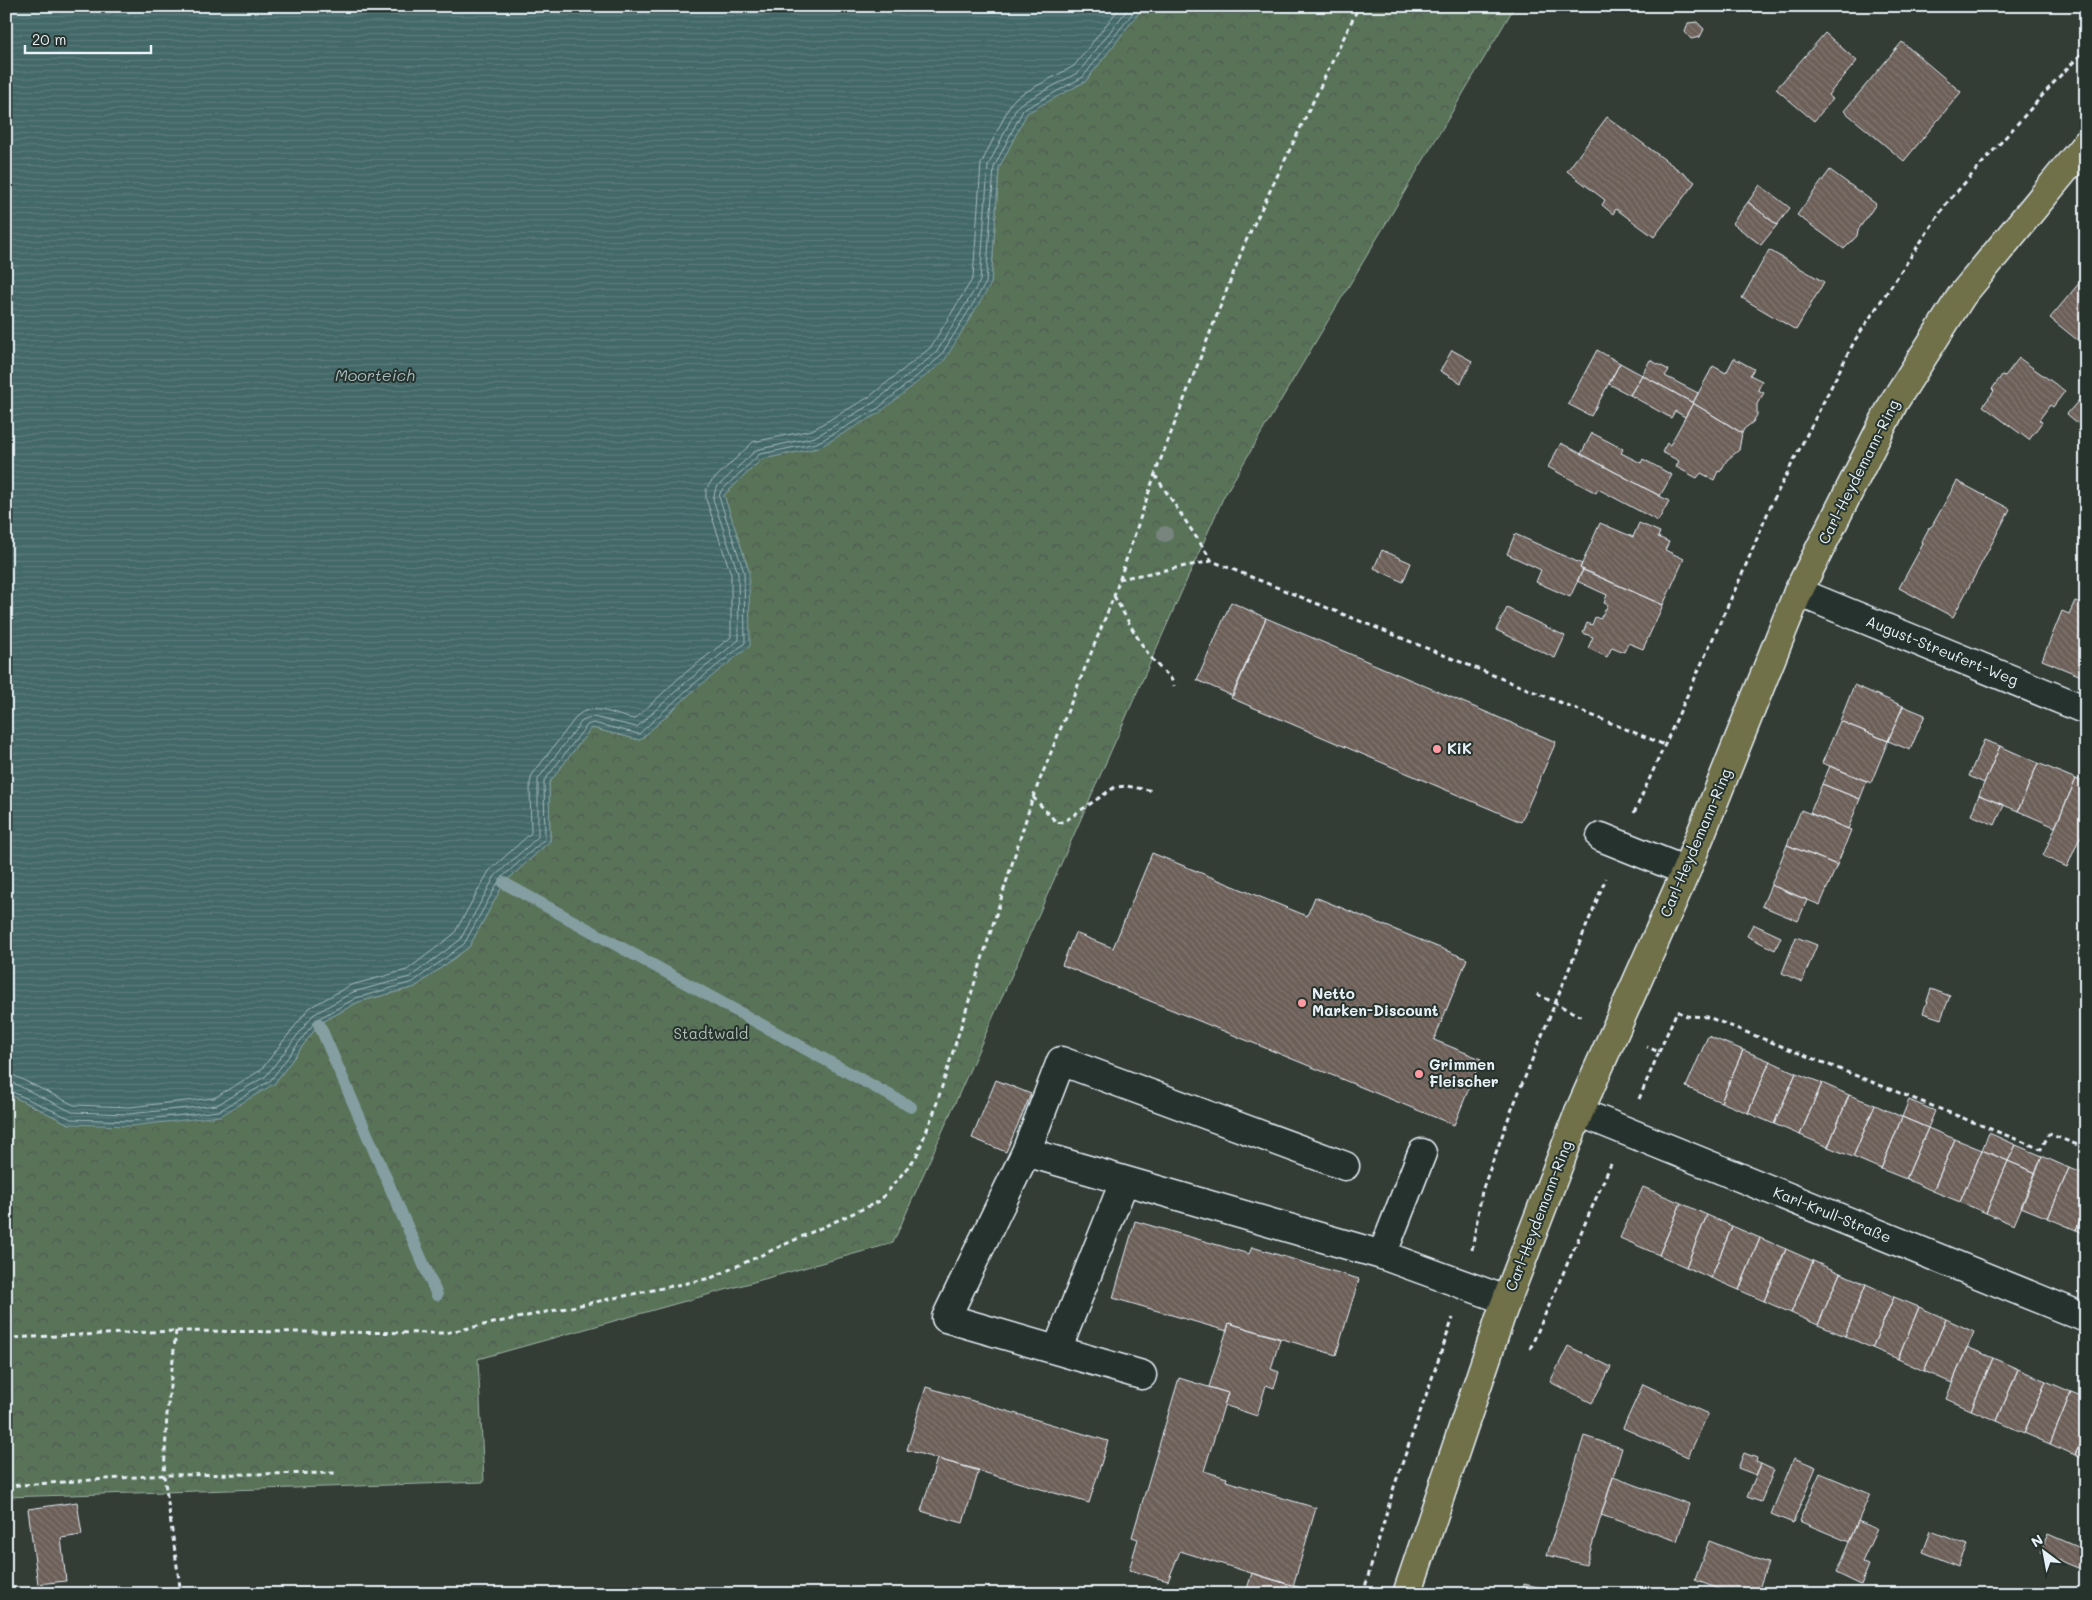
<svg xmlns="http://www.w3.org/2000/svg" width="2092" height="1600" viewBox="0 0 2092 1600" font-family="Mali,sans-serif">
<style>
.forest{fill:url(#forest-crowns);stroke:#a0b2a8}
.water{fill:url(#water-rules);stroke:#849ea1}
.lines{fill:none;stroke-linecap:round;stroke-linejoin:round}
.shore{stroke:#a6babe;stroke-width:1}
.stream{stroke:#849ea1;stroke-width:12}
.building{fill:url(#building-back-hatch);stroke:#e8f1f8}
.minor-casing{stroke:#e8f1f8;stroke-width:31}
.major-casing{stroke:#e8f1f8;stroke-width:31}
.path{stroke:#e8f1f8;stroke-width:3;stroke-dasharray:5 4;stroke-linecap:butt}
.minor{stroke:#26332d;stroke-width:28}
.major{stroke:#70704a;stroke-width:28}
.tree{fill:#78847e}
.poi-dot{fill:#ff9aa2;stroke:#26332d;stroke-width:2}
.labels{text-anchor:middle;stroke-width:4;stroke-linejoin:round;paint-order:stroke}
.street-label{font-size:15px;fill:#e8f1f8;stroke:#26332d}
.poi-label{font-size:15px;font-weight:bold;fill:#e8f1f8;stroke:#26332d;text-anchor:start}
.park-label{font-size:15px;fill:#afbfb8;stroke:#26332d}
.water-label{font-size:16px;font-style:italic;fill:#a6babe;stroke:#26332d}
</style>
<defs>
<pattern id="forest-crowns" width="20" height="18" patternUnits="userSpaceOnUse" patternTransform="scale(1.25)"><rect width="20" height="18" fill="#597359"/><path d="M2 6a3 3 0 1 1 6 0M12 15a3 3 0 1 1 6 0" fill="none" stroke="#4f5b51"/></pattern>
<pattern id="water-rules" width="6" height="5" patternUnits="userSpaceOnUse" patternTransform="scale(1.25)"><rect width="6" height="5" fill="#426767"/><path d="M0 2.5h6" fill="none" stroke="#5d7d7e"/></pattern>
<pattern id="building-back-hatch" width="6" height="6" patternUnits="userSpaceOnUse" patternTransform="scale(1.25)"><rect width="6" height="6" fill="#6c5f58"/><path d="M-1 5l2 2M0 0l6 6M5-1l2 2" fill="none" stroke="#817671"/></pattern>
</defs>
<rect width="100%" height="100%" fill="#343c36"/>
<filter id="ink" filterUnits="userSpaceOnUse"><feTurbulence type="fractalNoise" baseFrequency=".02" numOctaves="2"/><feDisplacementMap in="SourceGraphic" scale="10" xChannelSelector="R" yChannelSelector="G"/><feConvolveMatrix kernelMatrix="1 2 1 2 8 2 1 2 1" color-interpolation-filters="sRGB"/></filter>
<g filter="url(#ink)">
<!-- forest -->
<path class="forest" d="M1144 6H1515L1224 496 893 1243 478 1359 484 1482 6 1497V1093L69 1124 274 1084 319 1024 358 1002 415 987 469 947 504 883 550 841 549 783 591 728 640 740 692 692 749 571 724 495 762 459 818 448 991 284 999 168 1027 112 1086 81Z"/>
<!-- water -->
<path class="water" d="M6 6H1144L1086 81 1027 113 999 168 991 284 944 361 879 413 818 448 762 459 724 495 749 571 750 646 692 692 640 740 591 728 549 783 550 841 504 883 469 947 415 987 358 1002 319 1024 274 1084 220 1116 130 1126 69 1124 6 1093Z"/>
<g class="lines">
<!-- shore -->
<path class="shore" d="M6 1075 15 1076 74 1105 129 1107 214 1098 261 1070 309 1008 351 985 407 970 454 934 489 871 531 833 530 783 532 775 577 716C593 701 617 717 635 719L680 677 731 637V574L706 499V490L710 483 753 442 812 430 869 397 930 348 973 278 981 164 1011 103 1018 96 1074 66 1121 6
M6 1082 13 1083 72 1112 129 1114 217 1105 266 1076 313 1015 353 992 410 977 460 940 495 876 538 837V779L582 721 593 717 637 727 685 683 739 640 738 573 713 499 716 488 756 450 815 437 873 403 936 353 980 281 988 166 1017 107 1022 103 1079 72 1130 6
M6 1089 71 1119 130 1121 219 1111 270 1081 316 1020 356 998 413 982 464 944 500 879 545 839 544 781 587 725 593 723 639 734 689 688 745 643 744 572 719 497 721 491 760 454 817 443 877 409 940 357 986 283 994 167 1023 110 1083 77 1138 6"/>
<!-- stream -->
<path class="stream" d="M504 883 911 1107
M319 1024 437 1295"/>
</g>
<!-- building -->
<path class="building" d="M1697 22 1704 29 1700 37 1691 39 1685 32 1688 23Z
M1825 33 1857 61 1828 95 1833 99 1814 121 1776 89Z
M1902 42 1961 92 1904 161 1844 111Z
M1607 117 1695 182 1654 237 1616 209 1613 214 1602 205 1605 200 1567 171Z
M1830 170 1876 204 1858 230 1857 236 1844 249 1797 215Z
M1760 185 1790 208 1777 225 1748 202Z
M1748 202 1777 225 1761 245 1732 223Z
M1769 250 1824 282 1796 330 1742 298Z
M2086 275V347L2050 318Z
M1452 350 1472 361 1461 383 1440 371Z
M1597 350 1620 363 1591 416 1568 404Z
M1734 358 1754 369 1750 375 1762 381 1758 390 1764 393 1757 404V415L1753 422 1744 429 1742 433 1693 403 1713 366 1726 373Z
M2019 358 2065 391 2053 407 2050 405 2039 420 2042 422 2029 440 1983 406 1994 391 1992 389 2002 375 2005 376Z
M1650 360 1669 370 1665 376 1698 393 1693 403 1642 375Z
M1620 363 1642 375 1630 395 1609 384Z
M1642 375 1693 403 1685 417 1675 411 1671 418 1630 395Z
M2086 392V430L2067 414Z
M1693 403 1742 433 1739 450 1727 460 1720 472 1718 471 1714 480 1701 473 1697 478 1676 467 1679 461 1662 452 1667 443 1670 445Z
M1592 433 1623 449 1621 453 1641 463 1643 459 1672 475 1660 496 1581 454Z
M1561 443 1669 501 1658 521 1598 489 1596 493 1548 467Z
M1957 481 2010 509 1953 617 1899 588 1923 544 1922 541 1929 528 1932 526Z
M1600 523 1633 537 1639 523 1660 532 1658 537 1669 542 1665 550 1684 559 1663 605 1580 568Z
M1515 534 1582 564 1580 568 1583 570 1570 597 1536 582 1541 570 1507 554Z
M1382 550 1411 563 1403 582 1374 568Z
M1583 570 1663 605 1643 649 1628 643 1624 652 1612 647 1607 657 1588 648 1593 637 1583 633 1587 623 1592 625 1595 617 1600 619 1608 605 1604 603 1607 595 1577 581Z
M2075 601 2086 605V678L2042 660 2062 611 2069 614Z
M1231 602 1266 618 1233 696 1197 680Z
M1507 608 1565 636 1555 658 1496 630Z
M1266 618 1556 742 1521 822 1231 698Z
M1854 685 1903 706 1888 741 1840 721Z
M1903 706 1925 715 1910 750 1888 741Z
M1840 721 1888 741 1871 783 1822 763Z
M1984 740 2000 746 1984 783 1969 776Z
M2000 746 2038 763 2018 811 1979 795Z
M2038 763 2076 779 2055 827 2018 811Z
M1830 766 1867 781 1860 799 1822 784Z
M2076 779 2086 783V840L2080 837 2067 867 2043 856Z
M1822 784 1860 799 1848 829 1810 813Z
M1979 795 2004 805 1995 825 1971 815Z
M1801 810 1851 830 1837 865 1787 845Z
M1787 845 1837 865 1820 905 1771 885Z
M1152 853 1307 916 1315 897 1467 959 1434 1040 1481 1059 1454 1125 1062 965 1075 933 1113 948Z
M1771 885 1807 900 1798 921 1762 906Z
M1753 924 1781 937 1775 950 1747 936Z
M1796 937 1817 945 1802 982 1782 973Z
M1931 989 1950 996 1941 1019 1923 1013Z
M1708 1036 1743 1050 1721 1102 1686 1087Z
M1743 1050 1770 1061 1748 1113 1721 1102Z
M1770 1061 1796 1073 1774 1124 1748 1113Z
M1796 1073 1822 1083 1800 1135 1774 1124Z
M996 1080 1031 1094 1006 1152 972 1138Z
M1822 1083 1849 1095 1828 1147 1800 1135Z
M1849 1095 1875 1105 1853 1157 1828 1147Z
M1909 1100 1935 1111 1928 1128 1902 1117Z
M1875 1105 1902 1117 1881 1169 1853 1157Z
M1902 1117 1928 1128 1906 1179 1881 1169Z
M1928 1128 1955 1139 1933 1191 1906 1179Z
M1989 1133 2016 1145 2008 1161 1982 1150Z
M1955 1139 1982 1150 1960 1202 1933 1191Z
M2016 1145 2042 1156 2036 1173 2008 1161Z
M1982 1150 2008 1161 1986 1213 1960 1202Z
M2042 1156 2069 1168 2048 1218 2021 1207Z
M2008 1161 2036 1173 2014 1225 1986 1213Z
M2069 1168 2086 1174V1205L2076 1230 2048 1218Z
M1643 1187 1681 1203 1659 1255 1620 1238Z
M1681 1203 1707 1215 1686 1267 1659 1255Z
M2086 1205V1234L2076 1230Z
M1707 1215 1732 1226 1711 1278 1686 1267Z
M1135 1221 1249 1254 1252 1247 1359 1279 1336 1355 1229 1323 1227 1331 1113 1298Z
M1732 1226 1760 1238 1739 1290 1711 1278Z
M1760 1238 1786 1249 1764 1301 1739 1290Z
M1786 1249 1813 1261 1791 1313 1764 1301Z
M1813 1261 1840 1273 1818 1325 1791 1313Z
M1840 1273 1866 1284 1845 1336 1818 1325Z
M1866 1284 1894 1297 1872 1348 1845 1336Z
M1894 1297 1919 1307 1898 1359 1872 1348Z
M1919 1307 1946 1319 1924 1371 1898 1359Z
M1946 1319 1974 1332 1952 1383 1924 1371Z
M1229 1323 1280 1339 1271 1369 1279 1372 1274 1388 1266 1385 1257 1416 1224 1405 1228 1393 1209 1387Z
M1568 1346 1611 1367 1592 1403 1550 1382Z
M1967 1347 1993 1358 1971 1410 1946 1399Z
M1993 1358 2018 1369 1997 1421 1971 1410Z
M2018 1369 2046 1381 2024 1433 1997 1421Z
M1179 1378 1228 1393 1204 1471 1227 1478 1226 1481 1316 1508 1293 1586 1180 1551 1168 1581 1129 1570 1138 1539 1132 1537Z
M2046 1381 2071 1392 2050 1444 2024 1433Z
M1643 1384 1708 1414 1688 1457 1623 1428Z
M926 1387 1108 1441 1089 1503 907 1450Z
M2071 1392 2086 1398V1430L2075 1455 2050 1444Z
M2086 1430V1460L2075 1455Z
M1584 1436 1622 1448 1586 1565 1547 1555Z
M1744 1453 1757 1458 1756 1462 1761 1464 1756 1475 1738 1468Z
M1794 1458 1816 1467 1793 1523 1771 1514Z
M937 1459 979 1470 963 1523 921 1511Z
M1761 1464 1774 1470 1761 1502 1747 1497Z
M1820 1473 1870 1494 1849 1542 1799 1521Z
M1613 1477 1689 1504 1677 1541 1601 1515Z
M77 1502 82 1535 61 1538 66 1581 38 1584 28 1509Z
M1858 1521 1877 1529 1862 1562 1869 1565 1861 1585 1836 1573Z
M1931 1531 1967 1545 1958 1566 1923 1552Z
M2048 1534 2085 1550 2078 1568 2040 1552Z
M1709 1541 1768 1563 1757 1594H1732L1695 1580Z
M1252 1573 1315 1592 1314 1594H1238L1246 1592Z
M1523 1584 1559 1591 1558 1594H1521Z"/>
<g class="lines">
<!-- minor casing -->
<g class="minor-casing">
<path id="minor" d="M1798 592 2086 710
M1601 837 1686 871
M1579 1112 2086 1318
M1026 1152 1382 1255 1506 1300
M1382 1255 1422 1153
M1057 1350 1124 1182
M1142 1375 946 1318 1026 1152 1061 1061 1345 1166"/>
</g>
<!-- major casing -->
<g class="major-casing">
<path id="major" d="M1407 1594 1502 1312 1579 1112 1686 871 1798 592 1894 402 1962 295 2086 144"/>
</g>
<!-- path -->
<path class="path" d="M1155 475 1212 561
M1119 579 1212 561 1665 745
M1114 596C1128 620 1141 648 1160 668 1167 675 1172 677 1174 686
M1033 797 1057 823 1065 821 1115 787 1127 786 1153 791
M1634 813 1743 572 1771 505 1855 340 1946 204 2058 78 2086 49
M1537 994 1582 1017
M1659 1052 1677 1011 1687 1016 1708 1017 2041 1149 2049 1134 2086 1148
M1639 1099 1659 1052 1647 1047
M1472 1250 1482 1191 1510 1114 1606 878
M176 1331 167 1414 164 1475 181 1594
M6 1338 176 1331 445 1333 711 1278 880 1201 916 1157 934 1112 1033 797 1114 596 1155 474 1245 243 1359 6
M1530 1349 1611 1164
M6 1486 164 1475 338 1473
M1363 1594 1394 1487 1453 1318"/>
<!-- minor -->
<use href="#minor" class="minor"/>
<!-- major -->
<use href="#major" class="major"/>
</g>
<!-- trees -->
<circle class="tree" cx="1165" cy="534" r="8"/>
</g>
<!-- markers -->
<g class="poi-dot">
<circle cx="1437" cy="749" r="5"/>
<circle cx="1302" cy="1003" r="5"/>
<circle cx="1419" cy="1074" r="5"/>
</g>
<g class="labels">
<!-- street labels -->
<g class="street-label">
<text transform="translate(1859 472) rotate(-63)" y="5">Carl-Heydemann-Ring</text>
<text transform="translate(1942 651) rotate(22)" y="5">August-Streufert-Weg</text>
<text transform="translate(1696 843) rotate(-67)" y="5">Carl-Heydemann-Ring</text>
<text transform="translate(1832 1215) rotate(22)" y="5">Karl-Krull-Straße</text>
<text transform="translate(1539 1216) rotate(-69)" y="5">Carl-Heydemann-Ring</text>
</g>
<!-- poi labels -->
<g class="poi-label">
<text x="1447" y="754">KiK</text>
<text x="1312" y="999">Netto<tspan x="1312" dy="17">Marken-Discount</tspan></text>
<text x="1429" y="1070">Grimmen<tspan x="1429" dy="17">Fleischer</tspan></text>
</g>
<!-- park labels -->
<g class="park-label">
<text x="711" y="1039">Stadtwald</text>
</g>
<!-- water labels -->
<g class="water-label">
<text x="375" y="381">Moorteich</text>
</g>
</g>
<!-- margin -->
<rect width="2092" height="1600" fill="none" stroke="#26332d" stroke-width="25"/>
<rect x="12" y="12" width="2067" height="1575" fill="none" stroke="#e8f1f8" stroke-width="2" filter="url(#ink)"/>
<!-- north arrow -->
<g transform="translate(2044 1552) rotate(328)" stroke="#26332d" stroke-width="4" paint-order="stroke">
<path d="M0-4L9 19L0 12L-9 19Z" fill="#e8f1f8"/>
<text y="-8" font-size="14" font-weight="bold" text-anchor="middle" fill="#e8f1f8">N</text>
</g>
<!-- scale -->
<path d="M25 45v8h126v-8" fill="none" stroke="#e8f1f8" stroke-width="2.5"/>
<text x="32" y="45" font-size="15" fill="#e8f1f8" stroke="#26332d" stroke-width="4" paint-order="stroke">20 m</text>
</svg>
